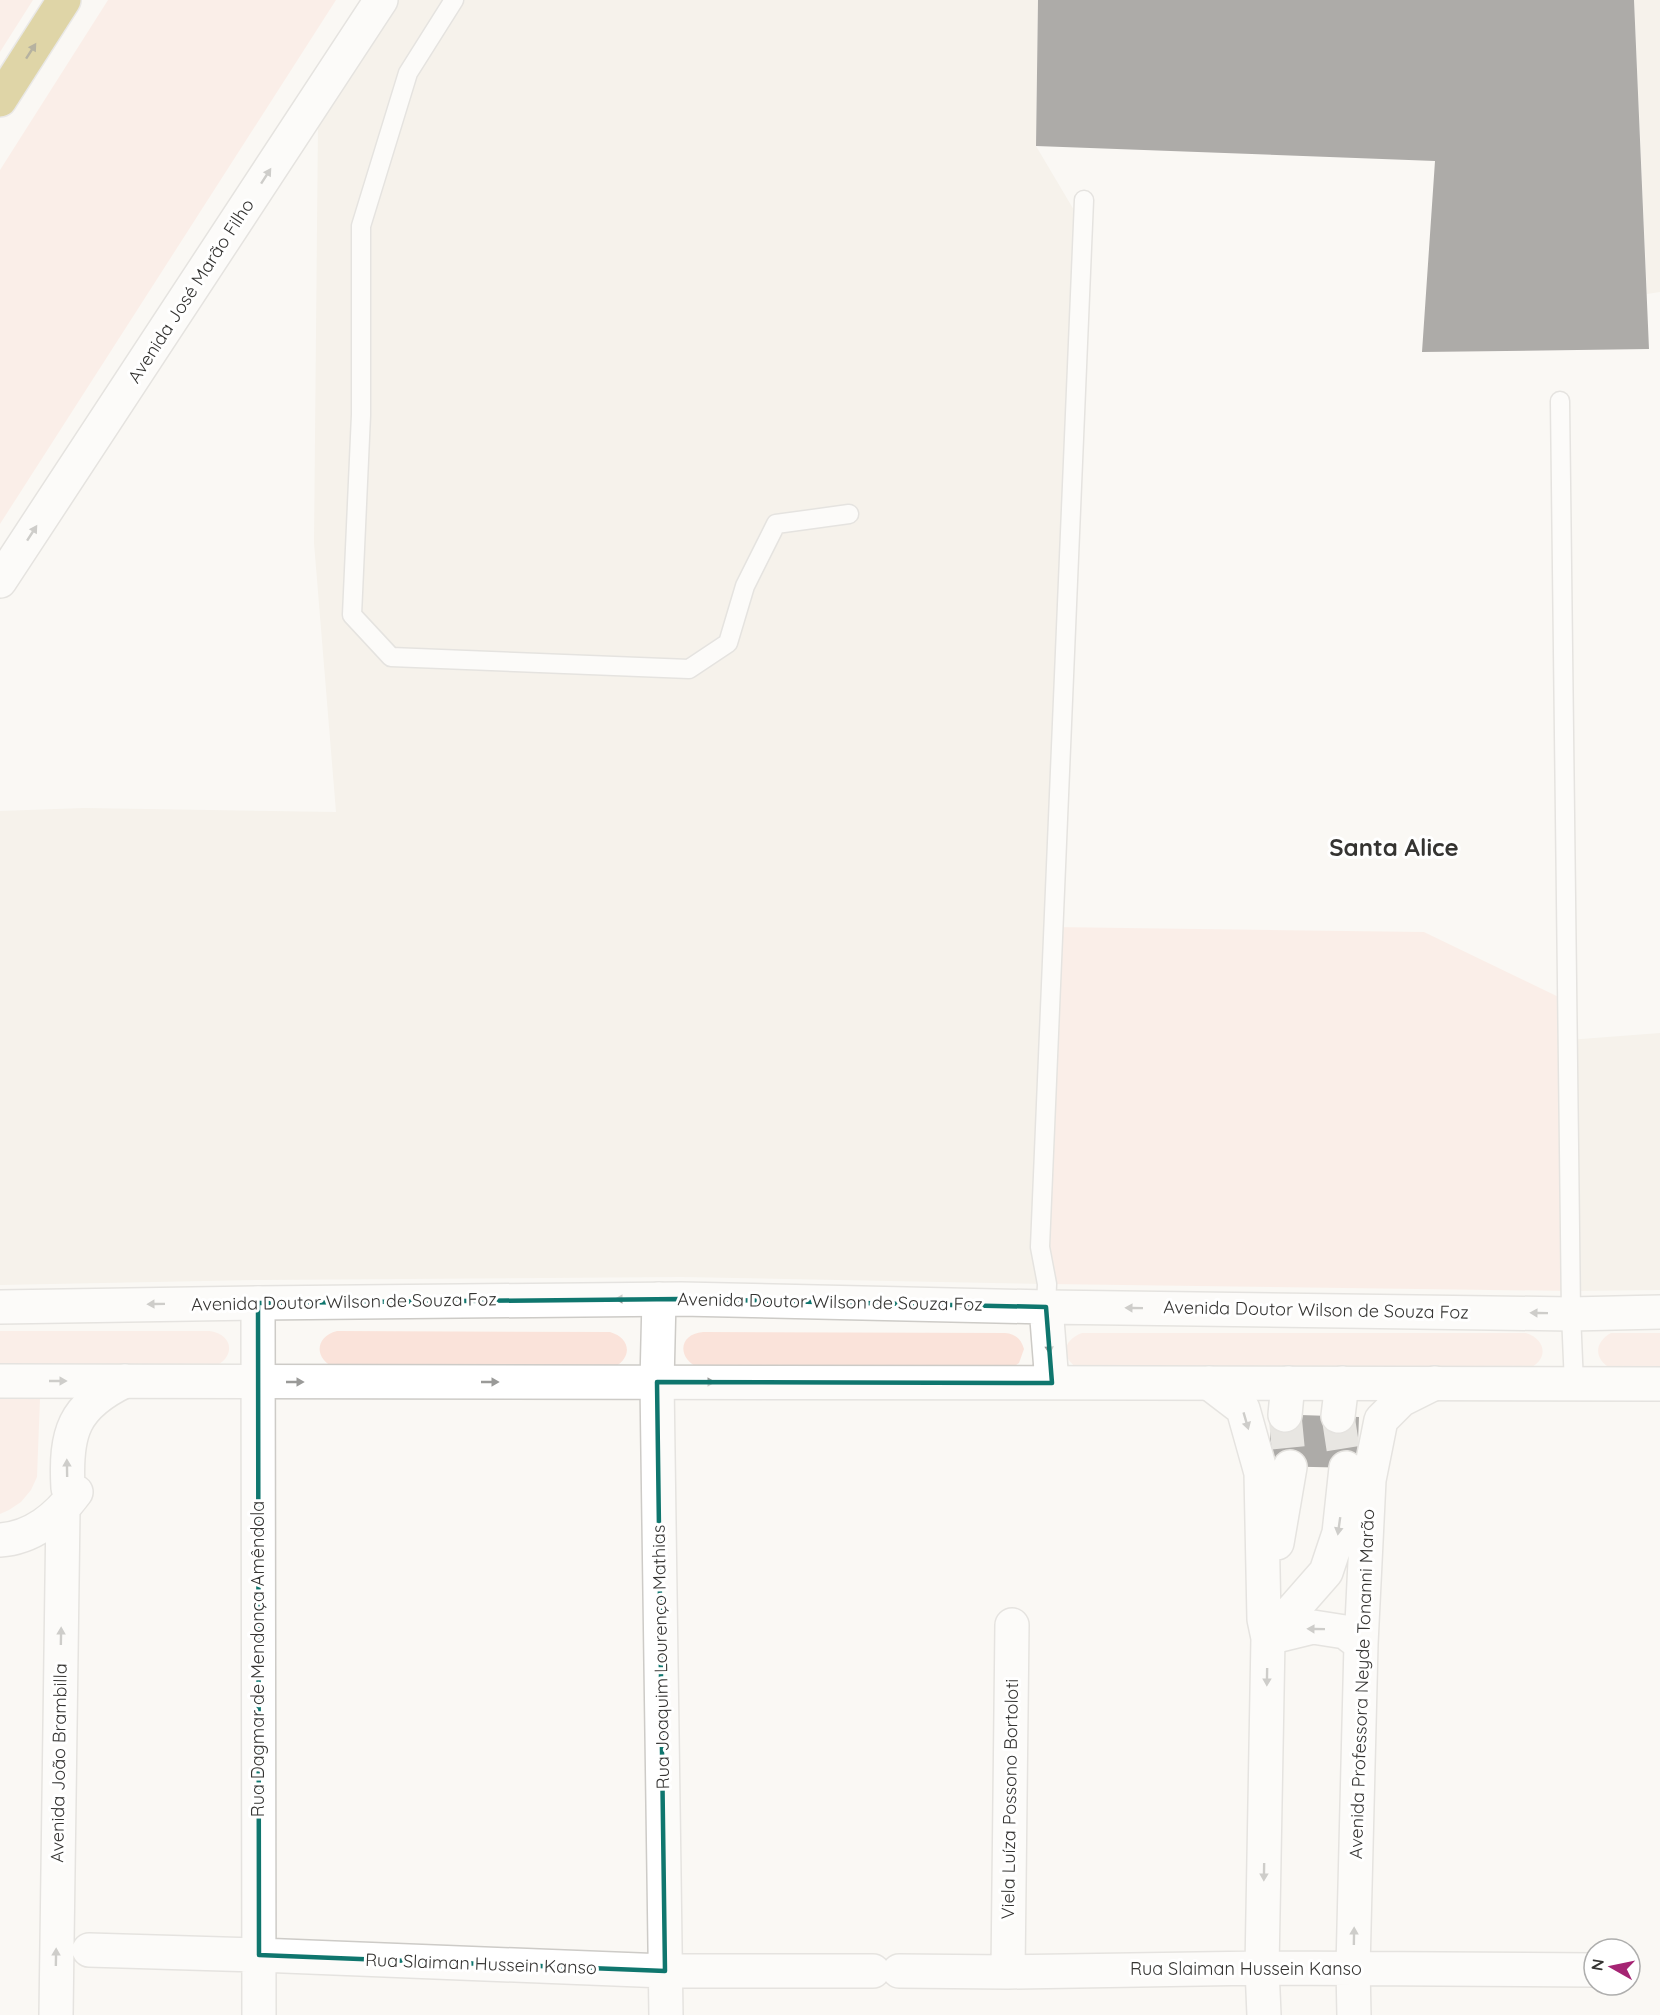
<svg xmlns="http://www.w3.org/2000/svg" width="1660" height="2015" viewBox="0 0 1660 2015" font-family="Quicksand,sans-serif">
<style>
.built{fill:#f1ebe0}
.green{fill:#fae3da}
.building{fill:#514e4c}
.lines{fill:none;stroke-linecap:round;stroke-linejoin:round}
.minor-tunnel{stroke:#d3d1cd;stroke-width:33;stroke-dasharray:33 16;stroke-linecap:butt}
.service-casing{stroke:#cdcbc7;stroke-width:21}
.minor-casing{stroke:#cdcbc7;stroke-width:36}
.secondary-casing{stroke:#cdcbc7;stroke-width:36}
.motorway-casing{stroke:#d7d6d6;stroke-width:36}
.service{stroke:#fff;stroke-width:18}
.minor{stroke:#fff;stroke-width:33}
.secondary{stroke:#fff;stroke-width:33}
.motorway{stroke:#beab49;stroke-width:33}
.oneway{fill:#655e3a}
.oneway2{fill:#9a9a98}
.marked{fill:none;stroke:#0f766e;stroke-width:4.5;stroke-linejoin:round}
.labels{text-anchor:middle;stroke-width:6;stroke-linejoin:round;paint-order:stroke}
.street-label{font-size:18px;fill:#353432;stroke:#fff}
.district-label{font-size:24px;font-weight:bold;fill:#353432;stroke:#fff}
</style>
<rect width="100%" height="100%" fill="#faf8f4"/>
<!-- built -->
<path class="built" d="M398 0H1038L1036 146 1084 227 1047 1284 681 1277 258 1280 0 1285V811L84 808 336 812 314 543 318 123Z
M1634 0H1660V292L1647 294Z
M1660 1033V1290L1571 1291 1568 1040Z"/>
<!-- green -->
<path class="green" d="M0 0H33L0 52Z
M108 0H336L0 524V170Z
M1054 927 1424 932 1567 1001 1571 1291 1047 1284Z
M0 1331H210C235 1335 235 1359 213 1367H0Z
M337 1331 610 1332C630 1338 633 1356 615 1367L336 1368C314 1360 314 1337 337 1331Z
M703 1332 1005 1333C1016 1334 1021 1339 1024 1349L1019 1363 1013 1367 699 1368C677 1359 678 1334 703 1332Z
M1082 1333H1526C1548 1340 1548 1362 1527 1369L1077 1368C1060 1356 1063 1340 1082 1333Z
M1611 1333H1660V1368H1610C1594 1359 1594 1342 1611 1333Z
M0 1399H40L37 1477 31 1490 21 1502 9 1510 0 1514Z"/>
<!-- building -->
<path class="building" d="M1038 0H1634L1649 349 1422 352 1435 161 1036 146Z
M1271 1414 1359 1417 1357 1468 1269 1466Z"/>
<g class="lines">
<!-- minor-tunnel -->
<path class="minor-tunnel" d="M1285 1415 1290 1467
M1338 1416 1346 1468"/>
<!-- service casing -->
<g class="service-casing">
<path id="service" d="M454 0 408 73 361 226V415L352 615 391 657 689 669 728 643 745 586 776 524 849 514
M1560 401 1571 1314 1574 1384
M1046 1307 1047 1284 1040 1247 1084 200"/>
</g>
<!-- minor casing -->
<g class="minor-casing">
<path id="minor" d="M659 1299 657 1382 666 2015
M258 1303 259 2015
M1209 1383 1243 1409 1261 1473 1264 1619 1268 1638 1262 1968 1264 2015
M1285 1415 1288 1383
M1338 1416 1342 1383
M0 1540C32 1538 58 1517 76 1492L68 1488C65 1433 73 1406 125 1381
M1277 1543 1290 1467
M1268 1638 1326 1572 1339 1533 1346 1468
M1268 1638 1313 1627 1345 1632 1361 1644
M89 1950 259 1955 665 1971H873
M899 1971 1008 1972 1262 1968 1594 1970
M1008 1972 1012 1625
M56 2015 63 1510
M1354 2015 1353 1968 1361 1644 1369 1480 1381 1420 1401 1400 1435 1383"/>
</g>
<!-- secondary casing -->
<g class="secondary-casing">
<path id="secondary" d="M0 581 381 0
M0 1307 258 1303 681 1299 1046 1307 1571 1314 1660 1312
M1046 1307 1052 1383
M0 1381 1660 1384"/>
</g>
<!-- motorway casing -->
<g class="motorway-casing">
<path id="motorway" d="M0 100 64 0"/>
</g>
<!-- service -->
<use href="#service" class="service"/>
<!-- minor -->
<use href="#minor" class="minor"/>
<!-- secondary -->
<use href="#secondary" class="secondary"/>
<!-- motorway -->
<use href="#motorway" class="motorway"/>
</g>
<!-- one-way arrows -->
<defs><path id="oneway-solid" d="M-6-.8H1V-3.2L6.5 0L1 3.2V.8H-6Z" transform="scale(1.5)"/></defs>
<use class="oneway" href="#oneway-solid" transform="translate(31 51) rotate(-57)"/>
<g class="oneway2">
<use href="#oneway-solid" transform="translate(266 176) rotate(-57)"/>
<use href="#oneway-solid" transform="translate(32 533) rotate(-57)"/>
<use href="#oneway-solid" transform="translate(624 1299) rotate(180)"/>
<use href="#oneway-solid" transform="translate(156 1304) rotate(179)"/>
<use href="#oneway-solid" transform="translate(1134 1308) rotate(-179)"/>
<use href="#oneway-solid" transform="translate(1539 1313) rotate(-179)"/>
<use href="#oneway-solid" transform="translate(1049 1345) rotate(86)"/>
<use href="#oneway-solid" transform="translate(58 1381)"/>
<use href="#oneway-solid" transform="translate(295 1382)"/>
<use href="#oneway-solid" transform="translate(490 1382)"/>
<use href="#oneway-solid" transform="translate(706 1382)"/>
<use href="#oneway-solid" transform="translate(1246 1421) rotate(74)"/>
<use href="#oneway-solid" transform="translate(67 1468) rotate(-91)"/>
<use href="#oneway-solid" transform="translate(1339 1526) rotate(98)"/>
<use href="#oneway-solid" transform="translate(1316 1629) rotate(-179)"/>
<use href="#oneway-solid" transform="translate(61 1636) rotate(-89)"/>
<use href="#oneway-solid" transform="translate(1267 1677) rotate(91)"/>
<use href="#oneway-solid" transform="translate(1264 1872) rotate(91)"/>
<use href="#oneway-solid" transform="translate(1354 1936) rotate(-89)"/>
<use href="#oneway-solid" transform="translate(56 1957) rotate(-89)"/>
</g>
<!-- marked area -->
<path d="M0 0H1660V2015H0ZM681 1299 1046 1307 1052 1383 657 1382 665 1971 259 1955 258 1303Z" fill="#faf8f4" fill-opacity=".55" fill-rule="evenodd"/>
<path class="marked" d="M681 1299 1046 1307 1052 1383 657 1382 665 1971 259 1955 258 1303Z"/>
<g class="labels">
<!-- street labels -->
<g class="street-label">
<text transform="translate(191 291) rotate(-57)" y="6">Avenida José Marão Filho</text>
<text transform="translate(344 1302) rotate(-1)" y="6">Avenida Doutor Wilson de Souza Foz</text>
<text transform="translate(830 1302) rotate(1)" y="6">Avenida Doutor Wilson de Souza Foz</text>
<text transform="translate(1316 1310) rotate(1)" y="6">Avenida Doutor Wilson de Souza Foz</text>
<text transform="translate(661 1657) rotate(-91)" y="6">Rua Joaquim Lourenço Mathias</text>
<text transform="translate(258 1659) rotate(-90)" y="6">Rua Dagmar de Mendonça Amêndola</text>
<text transform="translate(1362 1684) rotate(-88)" y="6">Avenida Professora Neyde Tonanni Marão</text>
<text transform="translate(59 1763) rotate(-89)" y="6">Avenida João Brambilla</text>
<text transform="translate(1010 1799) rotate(-89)" y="6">Viela Luíza Possono Bortoloti</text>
<text transform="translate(481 1964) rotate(2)" y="6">Rua Slaiman Hussein Kanso</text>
<text x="1246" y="1975">Rua Slaiman Hussein Kanso</text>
</g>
<!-- district labels -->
<g class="district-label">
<text x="1394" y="856">Santa Alice</text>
</g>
</g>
<!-- north arrow -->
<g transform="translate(1612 1967) rotate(279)"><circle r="28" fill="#ffffff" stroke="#aeaead" stroke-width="1.5"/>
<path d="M0-4.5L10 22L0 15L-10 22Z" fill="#a52473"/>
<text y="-9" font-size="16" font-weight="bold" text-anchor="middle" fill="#353432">N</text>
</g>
</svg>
